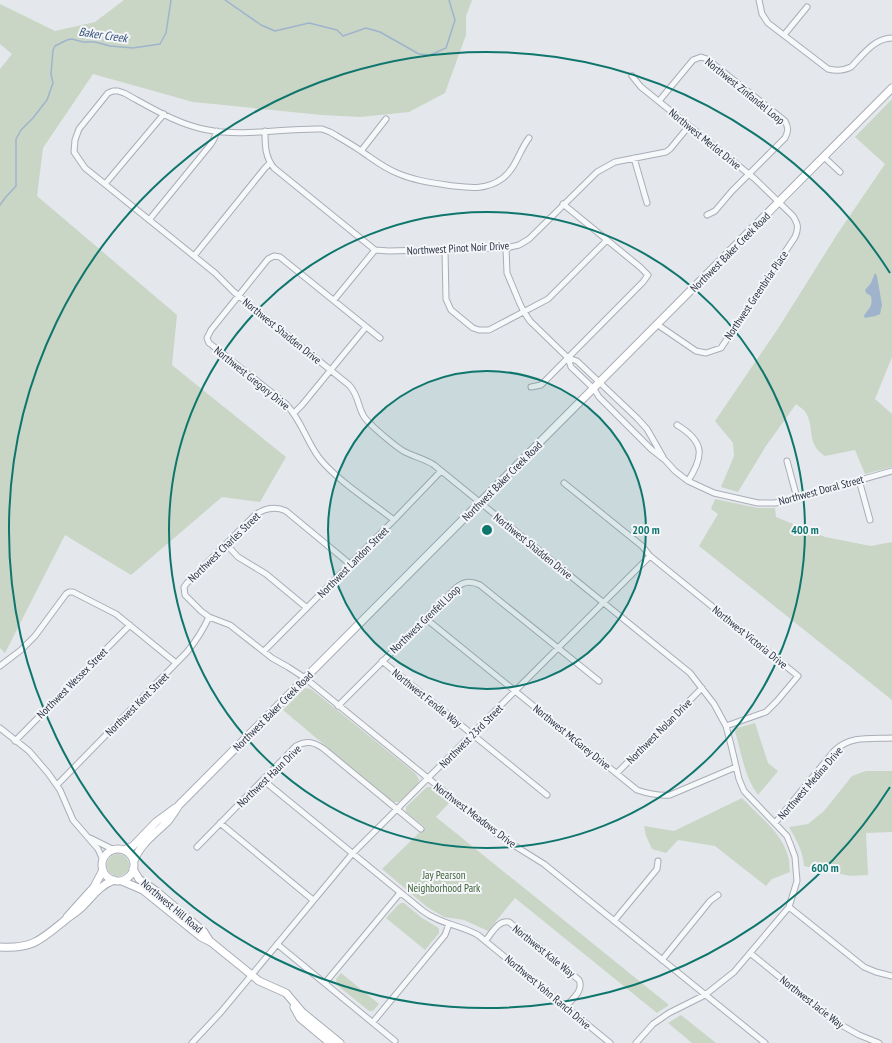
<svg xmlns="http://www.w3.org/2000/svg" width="892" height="1043" viewBox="0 0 892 1043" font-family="'PT Sans Narrow',sans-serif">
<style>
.green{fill:#c9d6c5}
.water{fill:#9fb4cc}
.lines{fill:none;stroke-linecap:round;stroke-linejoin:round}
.stream{stroke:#9fb4cc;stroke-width:1.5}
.street-casing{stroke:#a9aeb7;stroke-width:7}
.secondary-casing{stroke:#a9aeb7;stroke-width:9}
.street{stroke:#f7f8fa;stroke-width:5}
.secondary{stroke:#fff;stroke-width:7}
.ring{fill:none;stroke:#0f766e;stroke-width:2}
.labels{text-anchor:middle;stroke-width:4;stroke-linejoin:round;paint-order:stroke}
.street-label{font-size:11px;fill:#2b3445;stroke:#f4f6f9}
.park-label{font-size:11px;fill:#3f6138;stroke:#f4f6f9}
.water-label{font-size:12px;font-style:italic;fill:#34527a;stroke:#f4f6f9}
.centre{fill:#0f766e;stroke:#f4f6f9;stroke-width:2}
.ring-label{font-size:12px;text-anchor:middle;font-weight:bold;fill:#0f766e;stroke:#f4f6f9;stroke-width:4;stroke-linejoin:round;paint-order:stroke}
</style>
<rect width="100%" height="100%" fill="#e4e7ec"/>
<!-- green -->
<path class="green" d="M124 0H472L466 16V35L445 93 409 112 360 117 322 115 193 102 93 74 43 148 37 196 177 315 172 365 286 457 260 502 222 497 131 575 65 535 5 653 0 648V69L12 54 0 44V4L55 31 95 22Z
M892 99V357L875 399 892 414V467L865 474 855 450 825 456C806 444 815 429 806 413 804 409 799 407 796 404L766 446 738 492 721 487 734 456 733 443 715 421 779 327 838 233 885 164 855 137Z
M715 499 758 508H775L776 517 825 537 871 546 892 542V700L699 546 718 514 711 509Z
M305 688 311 689 415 773 419 779 418 784 399 802H392L283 710Z
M755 723 768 763 778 771 758 795C744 776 742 754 735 732L737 728Z
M866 771H892V832L866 833 868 875 850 876 804 866C803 851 796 839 789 827L808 824 824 811 852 776Z
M427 787H432L450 802 436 817 669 1005 657 1013 515 898 488 931 464 920 444 917 427 907 382 869 425 827 406 812V807Z
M742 798C758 815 782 833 788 856 790 861 789 867 790 872L772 879 766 886 715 846 678 840 666 853 652 849 646 836 644 826 674 831Z
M107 865a11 11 0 1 1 22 0a11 11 0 1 1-22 0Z
M401 903H404L422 918 439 928V933L425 950 386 918 398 905Z
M341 973 379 1004 373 1011H369L337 985 336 979Z
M681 1015 716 1043H692L668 1023Z"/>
<!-- water -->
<path class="water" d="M875 273 877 276 882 305 880 314C877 316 870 317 865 318L864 316C869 307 873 308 871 296L866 293 865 290 871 283Z"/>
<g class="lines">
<!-- stream -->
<path class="stream" d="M225 0 261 25 275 31 309 23 337 30 343 36 366 28 380 32 419 54 430 55 446 48 455 20 449 0
M0 205 5 198 16 186V139L21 130 33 118 47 100 53 83 51 74 53 50 55 46 67 40 72 39 83 42H95L110 46 133 48 160 44 166 33 171 0"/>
<!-- street casing -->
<g class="street-casing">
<path id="street" d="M759 0 762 14 768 23 828 69C836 71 843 71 851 67 862 56 874 38 892 38
M784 35 807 7
M632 76 641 87 755 179 793 216C798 224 799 228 795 237L721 348 706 353 696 351 658 325
M659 101 693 60 701 57 707 59 785 121C789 128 788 132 785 138L732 191 715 211 707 215
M265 131C265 145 265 157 274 168L375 250 389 251 506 248 519 245 529 239 597 172 615 162 666 152 670 149 689 126
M529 138C519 151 516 168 503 178 487 190 471 188 453 186 434 183 415 181 397 173 384 168 373 159 361 151 351 144 340 138 330 132L322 129C284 128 245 137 208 130 178 125 150 107 124 93L118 91H113L108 93 79 129 75 140 74 152 85 168 215 273 234 292 349 385C360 397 357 407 365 418 370 425 397 448 405 452 415 457 425 459 434 465L690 673 714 704 726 726 731 745 739 779 744 791 787 836 791 846 795 857 797 881 789 907 734 972 705 995 669 1013 653 1024 636 1043
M361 151 386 119
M824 157 840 172
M634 158 647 203
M105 184 164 114
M149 220 211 144 214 139 217 131
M506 248 507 273 520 304 524 312 530 321 568 358 571 367 594 389 599 397 651 449 665 460 675 471 688 481 714 493 758 503H775L797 498 892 471
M445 250 446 299 451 310 473 328 479 330H489L548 299 607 240
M194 256 265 168 270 163
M334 300 375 250
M380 338 280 257 274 256 268 259 211 330 207 338 209 343 213 346 286 404C302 421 306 441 320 459 338 481 371 502 394 520
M568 358 577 361 637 418 647 429 663 457
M531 387 541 385 643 282 648 275 640 267 563 204
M294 413 302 405 366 327
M677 425C705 442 704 456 688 481
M787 461 797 498
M859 480 870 520
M564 483 642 546 650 556 798 676 777 701 766 712 726 726
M226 544 238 557 266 574 307 608
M350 564 286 511C275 506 265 508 255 515L187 583 184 587 185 595 201 611 209 617 230 625 272 658 288 667 305 678 499 836 544 864 765 1043
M425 618 637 790C649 794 658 796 670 795L736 767
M264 651 394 520 441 471
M382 661 547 795
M0 666 21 650 35 636 66 594 69 592H73L116 614 176 663
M338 706 457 587C465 581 471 581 480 585L599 681
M0 728 29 751 48 773 60 790 73 820 98 849 103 860
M15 741 130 625
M617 773 702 688
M263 780 423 911C440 924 460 925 478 935L610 1043
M57 785 187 652C196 641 203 630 209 617
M220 823 313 900
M775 823 834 751C851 735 871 739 892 738
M90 838 114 850
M197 847 296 746C307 740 314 742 324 749L421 829
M789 907 864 967 876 972 892 976
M614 921 657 869 658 861
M486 940C492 933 498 920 509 922L579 980C584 991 572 999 565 1007
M277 944 395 1041
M750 953 834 1021 859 1035 879 1043
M662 960 710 901 718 895
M325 983 400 893
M373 1022 445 935 449 924
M192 1043 221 1012 352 854 650 556"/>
</g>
<!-- secondary casing -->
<g class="secondary-casing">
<path id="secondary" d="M102 865a16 16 0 1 1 32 0a16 16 0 1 1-32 0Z
M124 850 133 846 156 822 175 808
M134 861C140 844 155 834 168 821 172 816 175 811 179 805L892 88
M133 869 139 879 156 891 204 932 209 940
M122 881 143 890 201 937 211 942 259 981 286 993 302 1012 340 1043
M67 917 94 887 103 870
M0 947C32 949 41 940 64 921 70 916 77 912 83 906 94 895 99 886 114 880
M294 1007 300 1018 330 1043"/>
</g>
<!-- street -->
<use href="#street" class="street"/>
<!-- secondary -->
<use href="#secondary" class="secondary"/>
</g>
<!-- distance rings -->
<circle cx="487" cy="530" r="159" fill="#0f766e" fill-opacity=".12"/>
<g class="ring">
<circle cx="487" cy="530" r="159"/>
<circle cx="487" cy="530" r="318"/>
<path d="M890 787A478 478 0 1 1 890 273"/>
</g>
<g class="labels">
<!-- street labels -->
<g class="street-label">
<text transform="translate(745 91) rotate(39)" y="4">Northwest Zinfandel Loop</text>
<text transform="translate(705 139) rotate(39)" y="4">Northwest Merlot Drive</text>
<text transform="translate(458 248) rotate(-3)" y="4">Northwest Pinot Noir Drive</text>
<text transform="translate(730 252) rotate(-45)" y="4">Northwest Baker Creek Road</text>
<text transform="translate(756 295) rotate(-56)" y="4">Northwest Greenbriar Place</text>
<text transform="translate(282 331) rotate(39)" y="4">Northwest Shadden Drive</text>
<text transform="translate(252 378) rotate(39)" y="4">Northwest Gregory Drive</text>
<text transform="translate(502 481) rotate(-45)" y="4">Northwest Baker Creek Road</text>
<text transform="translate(821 490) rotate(-15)" y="4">Northwest Doral Street</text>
<text transform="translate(533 546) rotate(39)" y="4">Northwest Shadden Drive</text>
<text transform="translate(224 547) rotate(-44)" y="4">Northwest Charles Street</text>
<text transform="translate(353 562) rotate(-45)" y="4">Northwest Landon Street</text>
<text transform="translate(425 619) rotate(-44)" y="4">Northwest Grenfell Loop</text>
<text transform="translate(750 637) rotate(39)" y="4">Northwest Victoria Drive</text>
<text transform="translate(72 683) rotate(-45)" y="4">Northwest Wessex Street</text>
<text transform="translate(427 698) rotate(39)" y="4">Northwest Fendle Way</text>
<text transform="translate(137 704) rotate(-45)" y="4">Northwest Kent Street</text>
<text transform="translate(273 711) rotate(-45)" y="4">Northwest Baker Creek Road</text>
<text transform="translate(659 731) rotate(-45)" y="4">Northwest Nolan Drive</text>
<text transform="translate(471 736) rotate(-45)" y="4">Northwest 23rd Street</text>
<text transform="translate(572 737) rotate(39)" y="4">Northwest McGarey Drive</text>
<text transform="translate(269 776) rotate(-44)" y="4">Northwest Haun Drive</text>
<text transform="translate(810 783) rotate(-49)" y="4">Northwest Medina Drive</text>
<text transform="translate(475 815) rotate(37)" y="4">Northwest Meadows Drive</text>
<text transform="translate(172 906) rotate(40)" y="4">Northwest Hill Road</text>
<text transform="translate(544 951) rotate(39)" y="4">Northwest Kale Way</text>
<text transform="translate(548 992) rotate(40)" y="4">Northwest Yohn Ranch Drive</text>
<text transform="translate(812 1002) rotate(38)" y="4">Northwest Jacie Way</text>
</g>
<!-- park labels -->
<g class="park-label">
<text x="444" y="879">Jay Pearson<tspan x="444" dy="13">Neighborhood Park</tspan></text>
</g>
<!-- water labels -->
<g class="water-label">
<text transform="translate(103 35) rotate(8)" y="4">Baker Creek</text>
</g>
</g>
<circle cx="487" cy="530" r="6" class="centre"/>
<g class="ring-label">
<text x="646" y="534">200 m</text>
<text x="805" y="534">400 m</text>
<text x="825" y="872">600 m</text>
</g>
</svg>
